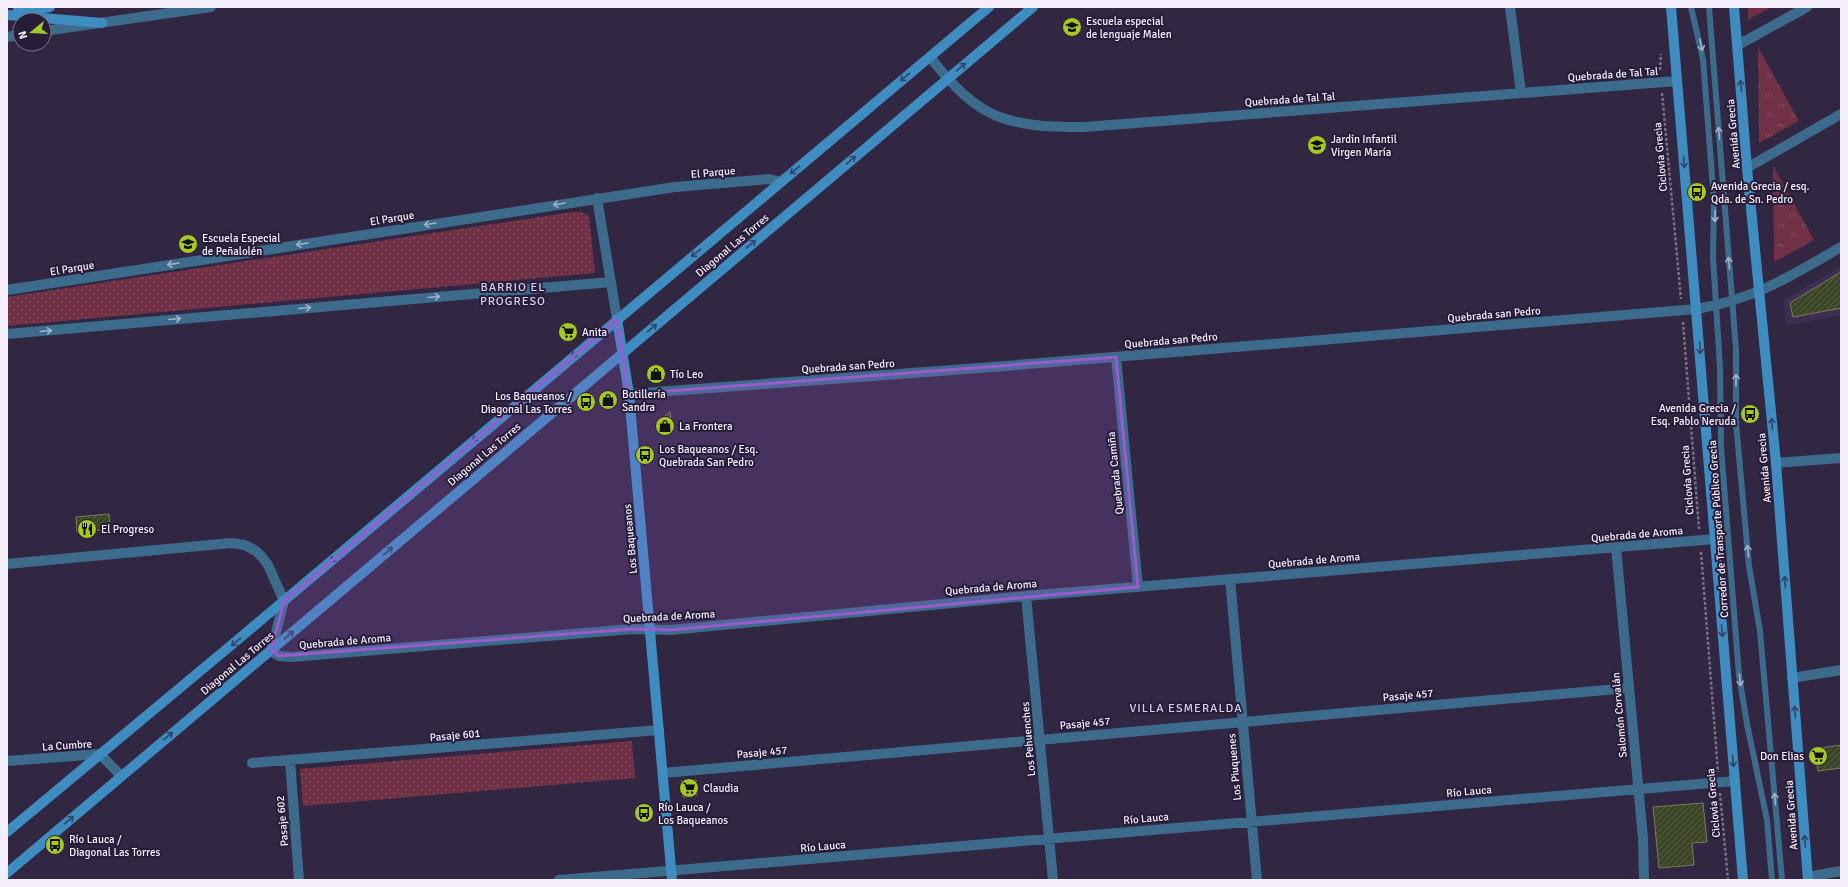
<svg xmlns="http://www.w3.org/2000/svg" width="1848" height="887" viewBox="0 0 1848 887" font-family="Signika,sans-serif">
<style>
.built{fill:#3d2f51}
.grass{fill:url(#grass-tufts)}
.park{fill:url(#park-dots)}
.building{fill:url(#building-hatch);stroke:#75805e}
.lines{fill:none;stroke-linecap:round;stroke-linejoin:round}
.path{stroke:#7a7188;stroke-width:2.5;stroke-dasharray:3 2;stroke-linecap:butt}
.lane{stroke:#3d6b8c;stroke-width:6}
.street{stroke:#3d6b8c;stroke-width:10}
.secondary{stroke:#3f8cc1;stroke-width:10}
.oneway{stroke:#a1b2ca}
.oneway2{stroke:#304469}
.marked{fill:#995cce;fill-opacity:0.2;stroke:#995cce;stroke-width:3;stroke-linejoin:round}
.labels{text-anchor:middle;stroke-width:4;stroke-linejoin:round;paint-order:stroke}
.poi-label{font-size:11px;fill:#f3edfc;stroke:#281d39;text-anchor:start}
.street-label{font-size:11px;fill:#f3edfc;stroke:#281d39}
.neighbourhood-label{font-size:12px;letter-spacing:1px;fill:#d9cdf1;stroke:#281d39}
</style>
<defs>
<pattern id="grass-tufts" width="24" height="20" patternUnits="userSpaceOnUse"><rect width="24" height="20" fill="#703045"/><path d="M3 7l-1-3M5 7V3M7 7l1-3M15 17l-1-3M17 17v-4M19 17l1-3" fill="none" stroke="#854e61"/></pattern>
<pattern id="park-dots" width="8" height="8" patternUnits="userSpaceOnUse"><rect width="8" height="8" fill="#703045"/><path d="M2 2h.1M6 6h.1" fill="none" stroke="#854e61" stroke-width="1.8" stroke-linecap="round"/></pattern>
<pattern id="building-hatch" width="6" height="6" patternUnits="userSpaceOnUse"><rect width="6" height="6" fill="#3b4424"/><path d="M-1 1l2-2M0 6l6-6M5 7l2-2" fill="none" stroke="#585f45"/></pattern>
</defs>
<rect width="100%" height="100%" fill="#322743"/>
<!-- built -->
<path class="built" d="M1841 266V315L1786 326 1784 300Z"/>
<!-- grass -->
<path class="grass" d="M1748 7H1771L1748 20Z
M1758 47 1799 121 1759 143Z
M1773 166 1814 240 1774 262Z"/>
<!-- park -->
<path class="park" d="M573 212H581L589 216 595 273 7 326V297Z
M632 741 635 778 303 806 300 769Z"/>
<!-- building -->
<path class="building" d="M1841 272V308L1793 317 1790 303Z
M670 412 672 430 659 432 658 422Z
M109 514 110 529 77 532 76 517Z
M1841 745V768L1818 771 1814 749Z
M696 780 697 795 683 797 682 781Z
M1703 803 1707 842 1692 843 1694 865 1659 868 1653 807Z"/>
<g class="lines">
<!-- path -->
<path class="path" d="M1660 70 1661 54
M1662 93 1681 299
M1683 322 1699 529
M1701 552 1718 772
M1720 793 1728 880"/>
<!-- lane -->
<path class="lane" d="M1691 7 1703 59 1714 201 1713 257 1720 367 1721 447 1739 675 1747 724 1767 820 1772 880
M1709 7 1736 349V423L1749 566 1760 631 1782 880"/>
<!-- street -->
<path class="street" d="M1510 7 1521 93
M44 31 211 7
M7 37 20 35
M1738 45 1807 7
M930 57C979 120 1006 127 1084 127L1677 81
M1747 168 1841 114
M597 198 617 319
M7 290 675 187 769 179 781 182
M7 334 611 282
M1116 357 1138 587
M629 394 993 367 1697 309C1755 299 1791 276 1841 247
M1776 463 1841 458
M1616 547 1643 838 1644 880
M7 564 231 543 245 545 256 551 262 557 268 565 284 601 271 651 279 656 291 657 633 629 670 630 1026 596 1715 539
M1230 579 1257 880
M1026 596 1053 880
M1792 678 1841 670
M290 760 299 880
M7 761 100 754 121 776
M252 763 659 730
M663 773 1629 688
M1808 877 1841 871
M559 880 1735 781"/>
<!-- secondary -->
<path class="secondary" d="M1671 7 1743 880
M1734 7 1747 168 1776 463 1808 880
M17 12 50 7
M7 15 102 23
M617 319 629 394 672 880
M7 832 229 647 989 7
M7 873 1033 7"/>
</g>
<!-- one-way arrows -->
<defs><path id="oneway-shaft" d="M-6 0H5M1.5-3L5.5 0L1.5 3" fill="none" stroke-width="1.6" stroke-linecap="round" stroke-linejoin="round"/></defs>
<g class="oneway">
<use href="#oneway-shaft" transform="translate(1701 45) rotate(78)"/>
<use href="#oneway-shaft" transform="translate(1719 133) rotate(-95)"/>
<use href="#oneway-shaft" transform="translate(559 204) rotate(171)"/>
<use href="#oneway-shaft" transform="translate(1715 216) rotate(90)"/>
<use href="#oneway-shaft" transform="translate(430 224) rotate(171)"/>
<use href="#oneway-shaft" transform="translate(302 244) rotate(171)"/>
<use href="#oneway-shaft" transform="translate(1729 263) rotate(-95)"/>
<use href="#oneway-shaft" transform="translate(173 264) rotate(171)"/>
<use href="#oneway-shaft" transform="translate(434 297) rotate(-5)"/>
<use href="#oneway-shaft" transform="translate(305 308) rotate(-5)"/>
<use href="#oneway-shaft" transform="translate(175 319) rotate(-5)"/>
<use href="#oneway-shaft" transform="translate(46 331) rotate(-5)"/>
<use href="#oneway-shaft" transform="translate(1736 380) rotate(-89)"/>
<use href="#oneway-shaft" transform="translate(1748 551) rotate(-95)"/>
<use href="#oneway-shaft" transform="translate(1740 680) rotate(84)"/>
<use href="#oneway-shaft" transform="translate(1775 799) rotate(-95)"/>
</g>
<g class="oneway2">
<use href="#oneway-shaft" transform="translate(961 67) rotate(-40)"/>
<use href="#oneway-shaft" transform="translate(905 77) rotate(140)"/>
<use href="#oneway-shaft" transform="translate(1741 86) rotate(-95)"/>
<use href="#oneway-shaft" transform="translate(851 160) rotate(-40)"/>
<use href="#oneway-shaft" transform="translate(1684 162) rotate(85)"/>
<use href="#oneway-shaft" transform="translate(795 170) rotate(140)"/>
<use href="#oneway-shaft" transform="translate(751 244) rotate(-40)"/>
<use href="#oneway-shaft" transform="translate(696 253) rotate(140)"/>
<use href="#oneway-shaft" transform="translate(652 328) rotate(-40)"/>
<use href="#oneway-shaft" transform="translate(1700 348) rotate(86)"/>
<use href="#oneway-shaft" transform="translate(576 353) rotate(140)"/>
<use href="#oneway-shaft" transform="translate(1772 424) rotate(-95)"/>
<use href="#oneway-shaft" transform="translate(477 437) rotate(140)"/>
<use href="#oneway-shaft" transform="translate(388 551) rotate(-40)"/>
<use href="#oneway-shaft" transform="translate(335 558) rotate(140)"/>
<use href="#oneway-shaft" transform="translate(1785 582) rotate(-94)"/>
<use href="#oneway-shaft" transform="translate(1722 631) rotate(85)"/>
<use href="#oneway-shaft" transform="translate(289 635) rotate(-41)"/>
<use href="#oneway-shaft" transform="translate(236 642) rotate(140)"/>
<use href="#oneway-shaft" transform="translate(1795 712) rotate(-94)"/>
<use href="#oneway-shaft" transform="translate(168 736) rotate(-40)"/>
<use href="#oneway-shaft" transform="translate(1733 761) rotate(85)"/>
<use href="#oneway-shaft" transform="translate(69 820) rotate(-40)"/>
<use href="#oneway-shaft" transform="translate(1805 841) rotate(-94)"/>
</g>
<!-- marked area -->
<path class="marked" d="M617 319 629 394 1116 357 1138 587 670 630 633 629 279 656 271 651 284 601Z"/>
<!-- icons -->
<defs>
<g id="school-disc" transform="scale(1)"><circle r="9.5" fill="#a6c822" stroke="#281d39"/><path d="M0-5L7-2L0 1L-7-2ZM-4 1L0 2.5L4 1V4Q0 6-4 4Z" fill="#111"/></g>
<g id="bus-disc" transform="scale(1)"><circle r="9.5" fill="#a6c822" stroke="#281d39"/><path d="M-5-6H5V4H4V6H2V4H-2V6H-4V4H-5ZM-3.5-4V0h7V-4ZM-3.5 1.2v1.5H-2V1.2ZM2 1.2v1.5H3.5V1.2Z" fill="#111"/></g>
<g id="supermarket-disc" transform="scale(1)"><circle r="9.5" fill="#a6c822" stroke="#281d39"/><path d="M-6-5.5h2.5l.6 2H6L4.5 2H-2.5L-4.4-4H-6ZM-1.5 3.2a1.3 1.3 0 1 0 .1 0ZM3 3.2a1.3 1.3 0 1 0 .1 0Z" fill="#111"/></g>
<g id="shop-disc" transform="scale(1)"><circle r="9.5" fill="#a6c822" stroke="#281d39"/><path d="M-5-2.5h2.3a2.7 3.5 0 0 1 5.4 0H5L5.5 6h-11ZM-1.5-2.5h3a1.5 2.3 0 0 0-3 0Z" fill="#111"/></g>
<g id="restaurant-disc" transform="scale(1)"><circle r="9.5" fill="#a6c822" stroke="#281d39"/><path d="M-5-6h1v4h1v-4h1v4h1v-4h1v5L-1.5 .5V6h-2V.5L-5-1ZM5-6V6H3V1.5H1.5Q1.5-4 5-6Z" fill="#111"/></g>
</defs>
<g fill-rule="evenodd">
<use href="#school-disc" x="1072" y="27"/>
<use href="#school-disc" x="1317" y="145"/>
<use href="#bus-disc" x="1697" y="192"/>
<use href="#school-disc" x="188" y="244"/>
<use href="#supermarket-disc" x="568" y="332"/>
<use href="#shop-disc" x="656" y="374"/>
<use href="#shop-disc" x="608" y="400"/>
<use href="#bus-disc" x="586" y="402"/>
<use href="#bus-disc" x="1750" y="414"/>
<use href="#shop-disc" x="665" y="426"/>
<use href="#bus-disc" x="645" y="455"/>
<use href="#restaurant-disc" x="87" y="529"/>
<use href="#supermarket-disc" x="1818" y="756"/>
<use href="#supermarket-disc" x="689" y="788"/>
<use href="#bus-disc" x="644" y="813"/>
<use href="#bus-disc" x="55" y="845"/>
</g>
<g class="labels">
<!-- poi labels -->
<g class="poi-label">
<text x="1086" y="25">Escuela especial<tspan x="1086" dy="13">de lenguaje Malen</tspan></text>
<text x="1331" y="143">Jardín Infantil<tspan x="1331" dy="13">Virgen María</tspan></text>
<text x="1711" y="190">Avenida Grecia / esq.<tspan x="1711" dy="13">Qda. de Sn. Pedro</tspan></text>
<text x="202" y="242">Escuela Especial<tspan x="202" dy="13">de Peñalolén</tspan></text>
<text x="582" y="336">Anita</text>
<text x="670" y="378">Tío Leo</text>
<text x="622" y="398">Botillería<tspan x="622" dy="13">Sandra</tspan></text>
<text x="572" y="400" text-anchor="end">Los Baqueanos /<tspan x="572" dy="13">Diagonal Las Torres</tspan></text>
<text x="1736" y="412" text-anchor="end">Avenida Grecia /<tspan x="1736" dy="13">Esq. Pablo Neruda</tspan></text>
<text x="679" y="430">La Frontera</text>
<text x="659" y="453">Los Baqueanos / Esq.<tspan x="659" dy="13">Quebrada San Pedro</tspan></text>
<text x="101" y="533">El Progreso</text>
<text x="1804" y="760" text-anchor="end">Don Elias</text>
<text x="703" y="792">Claudia</text>
<text x="658" y="811">Río Lauca /<tspan x="658" dy="13">Los Baqueanos</tspan></text>
<text x="69" y="843">Río Lauca /<tspan x="69" dy="13">Diagonal Las Torres</tspan></text>
</g>
<!-- street labels -->
<g class="street-label">
<text transform="translate(1613 74) rotate(-4)" y="4">Quebrada de Tal Tal</text>
<text transform="translate(1290 99) rotate(-4)" y="4">Quebrada de Tal Tal</text>
<text transform="translate(1733 134) rotate(-95)" y="4">Avenida Grecia</text>
<text transform="translate(1660 157) rotate(-95)" y="4">Ciclovia Grecia</text>
<text transform="translate(713 172) rotate(-5)" y="4">El Parque</text>
<text transform="translate(392 218) rotate(-9)" y="4">El Parque</text>
<text transform="translate(732 245) rotate(-40)" y="4">Diagonal Las Torres</text>
<text transform="translate(72 268) rotate(-9)" y="4">El Parque</text>
<text transform="translate(1494 314) rotate(-5)" y="4">Quebrada san Pedro</text>
<text transform="translate(1171 340) rotate(-5)" y="4">Quebrada san Pedro</text>
<text transform="translate(848 366) rotate(-4)" y="4">Quebrada san Pedro</text>
<text transform="translate(484 454) rotate(-40)" y="4">Diagonal Las Torres</text>
<text transform="translate(1764 468) rotate(-95)" y="4">Avenida Grecia</text>
<text transform="translate(1115 473) rotate(-96)" y="4">Quebrada Camiña</text>
<text transform="translate(1687 480) rotate(-94)" y="4">Ciclovia Grecia</text>
<text transform="translate(1718 529) rotate(-94)" y="4">Corredor de Transporte Público Grecia</text>
<text transform="translate(1637 534) rotate(-5)" y="4">Quebrada de Aroma</text>
<text transform="translate(630 539) rotate(-95)" y="4">Los Baqueanos</text>
<text transform="translate(1314 560) rotate(-5)" y="4">Quebrada de Aroma</text>
<text transform="translate(991 587) rotate(-5)" y="4">Quebrada de Aroma</text>
<text transform="translate(669 616) rotate(-3)" y="4">Quebrada de Aroma</text>
<text transform="translate(345 641) rotate(-5)" y="4">Quebrada de Aroma</text>
<text transform="translate(237 663) rotate(-40)" y="4">Diagonal Las Torres</text>
<text transform="translate(1408 695) rotate(-5)" y="4">Pasaje 457</text>
<text transform="translate(1619 715) rotate(-95)" y="4">Salomón Corvalán</text>
<text transform="translate(1085 723) rotate(-5)" y="4">Pasaje 457</text>
<text transform="translate(455 735) rotate(-5)" y="4">Pasaje 601</text>
<text transform="translate(1028 739) rotate(-95)" y="4">Los Pehuenches</text>
<text transform="translate(67 745) rotate(-4)" y="4">La Cumbre</text>
<text transform="translate(762 752) rotate(-5)" y="4">Pasaje 457</text>
<text transform="translate(1234 767) rotate(-95)" y="4">Los Piuquenes</text>
<text transform="translate(1469 791) rotate(-5)" y="4">Río Lauca</text>
<text transform="translate(1713 803) rotate(-95)" y="4">Ciclovia Grecia</text>
<text transform="translate(1791 815) rotate(-94)" y="4">Avenida Grecia</text>
<text transform="translate(1146 818) rotate(-5)" y="4">Río Lauca</text>
<text transform="translate(282 821) rotate(-95)" y="4">Pasaje 602</text>
<text transform="translate(823 846) rotate(-5)" y="4">Río Lauca</text>
</g>
<!-- neighbourhood labels -->
<g class="neighbourhood-label">
<text x="513" y="291">BARRIO EL<tspan x="513" dy="14">PROGRESO</tspan></text>
<text x="1186" y="712">VILLA ESMERALDA</text>
</g>
</g>
<!-- border -->
<rect width="1848" height="887" fill="none" stroke="#f3edfc" stroke-width="16"/>
<!-- north arrow -->
<g transform="translate(32 32) rotate(252)"><circle r="19" fill="#281d39" stroke="#797087"/>
<path d="M0-3L7 15L0 10L-7 15Z" fill="#a6c822"/>
<text y="-6" font-size="11" font-weight="bold" text-anchor="middle" fill="#f3edfc">N</text>
</g>
</svg>
